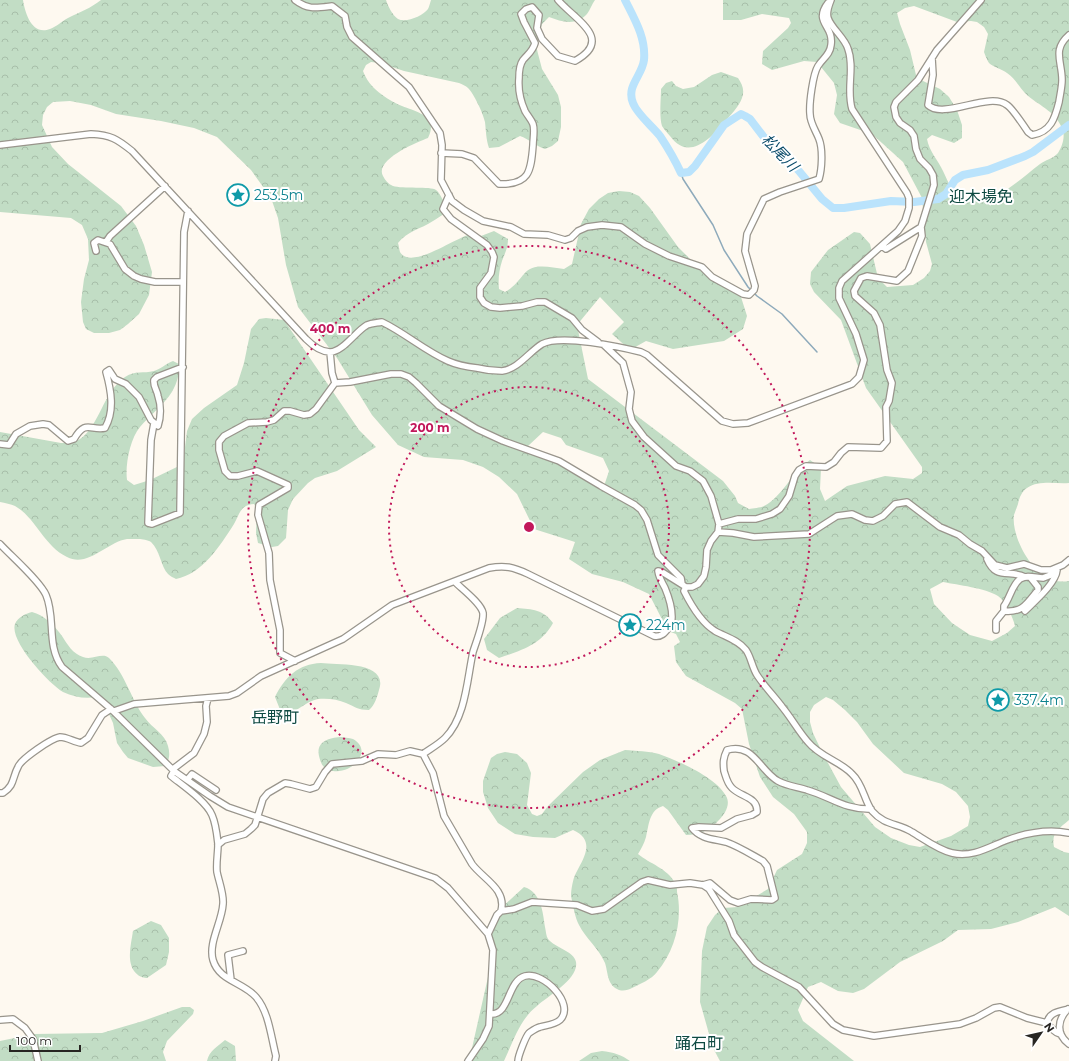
<svg xmlns="http://www.w3.org/2000/svg" width="1069" height="1061" viewBox="0 0 1069 1061" font-family="Montserrat,'Noto Sans JP',sans-serif">
<style>
.forest{fill:url(#forest-crowns);fill-rule:evenodd}
.lines{fill:none;stroke-linecap:round;stroke-linejoin:round}
.stream{stroke:#8eaabb;stroke-width:1.5}
.river{stroke:#bae3fc;stroke-width:8}
.street-casing{stroke:#99958c;stroke-width:8}
.street{stroke:#fff;stroke-width:5.5}
.ring{fill:none;stroke:#c2185b;stroke-width:2;stroke-dasharray:2 4}
.labels{text-anchor:middle;stroke-width:4;stroke-linejoin:round;paint-order:stroke}
.culture-label{font-size:14px;fill:#0d838f;stroke:#fff;text-anchor:start}
.water-label{font-size:15px;font-style:italic;fill:#0a4b6a;stroke:#fff}
.quarter-label{font-size:16px;fill:#0e4a42;stroke:#fff}
.centre{fill:#c2185b;stroke:#fff;stroke-width:2}
.ring-label{font-size:12px;text-anchor:middle;font-weight:bold;fill:#c2185b;stroke:#fff;stroke-width:4;stroke-linejoin:round;paint-order:stroke}
</style>
<defs>
<pattern id="forest-crowns" width="20" height="18" patternUnits="userSpaceOnUse"><rect width="20" height="18" fill="#c2ddc5"/><path d="M2 6a3 3 0 1 1 6 0M12 15a3 3 0 1 1 6 0" fill="none" stroke="#a7bea9"/></pattern>
</defs>
<rect width="100%" height="100%" fill="#fef9f0"/>
<!-- forest -->
<path class="forest" d="M0 0H23C25 13 32 36 50 29 56 27 62 21 68 18 80 12 91 8 101 0H386C388 6 392 15 398 19 406 23 423 16 428 9 429 7 430 3 431 0H595C592 4 590 10 587 14 576 26 562 22 549 17L542 24 536 46 542 69 558 95 561 107V127L558 141 552 146 545 149C536 146 529 139 520 136L499 147 489 148C486 139 486 131 485 122 483 113 474 94 468 88 466 86 462 84 459 83L404 71 380 63 371 62 366 65 363 71C369 88 386 99 402 106 417 112 439 116 428 138 417 142 374 160 383 176 385 180 388 184 393 186 402 189 431 186 436 190 440 193 443 201 446 205L444 214C440 216 437 219 433 221 421 229 407 231 398 243 399 246 399 249 400 252 411 271 457 236 472 234 475 234 478 235 481 236L494 231 508 239C508 248 505 253 502 261 499 270 498 280 499 289L505 292C514 287 518 281 524 274 534 262 551 268 564 269L572 264 581 224 589 209 599 199 608 193 619 191 630 192 639 196 650 208 678 247 690 259 712 277 734 289 741 297 747 316 743 329 724 341 673 349 646 341 630 350 612 334 624 322 600 297 577 325 588 379 723 481 735 496 738 503 749 509C753 508 760 508 764 506 782 497 792 472 810 460L821 468 820 489 825 501 847 486 885 476 913 479 922 473V467L866 388 841 320 814 292 810 284 811 272 828 250 854 232 860 233 870 244 878 278 887 287 913 285 924 278 930 271 932 264 926 242 922 198 903 162 872 134 840 123 834 114 837 95 834 83 817 62 804 61 772 70 762 64 763 51 788 28 791 23 789 18 762 14 741 20H723V0H1069V483C1055 484 1039 480 1027 488 1022 491 1019 498 1018 504 1017 507 1015 512 1014 515 1011 535 1030 570 1048 578 1054 582 1062 582 1069 581V820C1059 829 1051 832 1054 847L1064 852 1069 853V916L1055 907 1018 922 991 929 958 930 943 941 900 962 864 989 853 993 838 991 821 982 808 987 798 1010 803 1021 854 1061H720L713 1048 700 1002 702 951 707 927 715 915 723 908 738 907 768 889 777 870 802 854 807 843V832L794 814 773 797 760 777 749 744 742 709 735 703 686 676 676 662 674 646 680 642 676 634 668 631 649 594 623 582 592 574 569 559 575 542 534 529 517 494 499 477 483 467 463 460 424 457 398 445 372 415 337 358 298 307 286 265 278 218 271 198 251 170 217 137 194 128 161 121 116 114 91 105 70 101 53 102 47 107 43 115 42 125 52 147 68 164 121 206 136 226 144 245 152 272 149 295 139 314 128 324 120 330 109 333H94L86 329 83 322 81 302 84 279 89 260 88 239 82 225 71 218 0 212ZM914 6 957 22 971 21 977 22 984 27 988 34 984 52C985 55 987 60 989 63 992 66 1003 70 1007 73 1016 79 1020 89 1027 95 1041 107 1057 112 1063 131 1065 138 1062 147 1058 153 1053 159 1045 160 1040 164 1020 179 1004 197 978 200 974 201 968 203 963 201 953 196 948 181 943 171 938 160 929 151 927 139L932 135 954 143 962 138V125L957 110 949 97 940 89 923 81 916 75 910 50 900 24 897 13 905 8ZM543 432 561 438 566 445 603 458 609 471 604 486 528 446ZM943 582C958 585 985 588 998 596 1005 601 1013 617 1015 626L1007 633 992 641 970 635 952 623 934 604 930 589ZM826 697 833 700 845 710 857 722 873 744 904 773 942 784 956 792 968 806 970 817 968 826 951 836 920 847 909 845 891 838 875 827 841 787 822 752 813 733 810 722V712L814 705Z
M721 72 738 78C742 84 745 90 742 98 739 107 730 115 724 123 709 140 688 161 670 136 667 133 664 129 662 126 659 117 661 98 661 89L666 83 672 81 676 86 683 89 694 87 712 75Z
M266 318 284 320 359 430 376 447 337 471 315 478 308 483 293 499 288 510 286 538 278 546 272 547 258 543 256 533 257 509 254 504C250 504 247 505 243 508 239 512 237 519 234 524 220 546 202 574 176 579 174 578 170 576 168 574 161 567 160 550 151 542 148 540 142 539 139 539 135 539 130 539 127 539 107 542 88 568 67 557 44 546 36 518 15 506 11 504 5 503 0 502V432L61 443C67 443 74 443 80 439 99 427 103 392 125 377 136 370 143 374 154 371 159 370 167 363 173 361L179 364C180 395 158 406 140 427 130 439 125 465 127 480L134 485 150 480 179 466 184 455 187 431 192 419 204 408 237 385 244 363 251 329 259 319Z
M517 608C532 609 544 610 553 623 541 645 522 650 499 658L487 650 484 639 500 618Z
M32 612C44 615 55 626 62 636 67 644 73 654 83 657 92 661 102 652 109 658 126 675 131 700 145 718 152 728 165 734 168 746 170 753 170 760 165 766L153 767 128 758 123 752 117 743 113 723 108 712 96 697C85 699 74 697 63 692 49 684 9 641 15 624 18 617 25 614 32 612Z
M321 663C338 665 389 661 379 690 377 697 375 705 369 710 357 710 356 707 346 703 338 699 326 698 318 699 306 701 297 712 285 715L281 712 275 697C285 677 298 664 321 663Z
M340 737C344 737 349 738 353 739 374 751 352 774 333 771 329 770 327 770 324 767 321 764 320 760 319 756 316 742 328 738 340 737Z
M625 750C637 751 648 751 659 754 678 761 716 777 726 796 731 804 725 814 719 820 710 830 699 835 686 835L668 810 663 806C649 810 649 825 646 837 644 844 641 849 638 854 650 864 667 868 675 883 677 886 677 889 677 892 683 919 675 951 657 972 652 979 640 984 632 988 628 990 622 992 617 989 607 984 608 972 605 963 598 947 586 939 579 925 575 918 573 905 571 896 571 890 573 878 576 873 584 858 596 840 573 830L555 838 533 837 515 834 498 823 488 808 483 792V781L491 758 497 754 505 752 517 754 527 763 531 773 527 805 532 814 537 816 542 814 548 806 583 772 600 760Z
M524 887C541 892 543 912 545 927 546 931 546 936 548 939 555 948 574 951 576 962 579 979 548 996 537 1006 520 1019 513 1042 504 1061H467L470 1057 488 977 491 960 490 933 500 909Z
M151 921 161 925 169 938V952L166 965 147 978C145 978 140 977 138 975 125 965 131 945 133 931Z
M182 1007H190L194 1010 193 1014 167 1041 163 1052 166 1061H0V1041L34 1034 102 1033 143 1021Z
M225 1040 235 1046 236 1061H207C209 1051 218 1046 225 1040Z
M602 1051C613 1052 622 1055 630 1061H579L591 1053Z"/>
<g class="lines">
<!-- stream -->
<path class="stream" d="M681 173 683 179 713 225 724 250 748 287 757 296 782 314 817 352"/>
<!-- river -->
<path class="river" d="M625 0C635 20 646 38 644 60 642 76 626 86 633 103 637 114 652 126 660 136 668 148 675 160 681 173L689 172 695 166 724 125 741 114 745 116 750 119 763 136 799 171 822 199 833 208H844L891 201 914 202 938 199 946 194 955 180 963 175 988 170 1025 156 1033 152 1069 125"/>
<!-- street casing -->
<g class="street-casing">
<path id="street" d="M295 0C308 10 316 8 332 6L345 16 347 27 352 37 409 87 440 133 442 145 441 180 452 201 464 210 483 221 511 227 524 234 548 235 565 240 571 238 578 231 587 227 602 225 621 227 645 244 669 256 702 267 712 277 743 294 749 295 754 290 755 286 745 251 747 234 764 199 780 192 819 179C822 169 823 149 819 139 816 131 810 123 810 114 809 103 813 74 818 66 823 58 830 55 831 45 834 25 813 23 828 3
M932 58 933 75 928 105C944 120 989 91 1007 105 1012 108 1024 126 1028 132L1032 135C1051 132 1055 118 1059 102 1060 95 1062 87 1062 80 1062 61 1052 50 1069 35
M0 145 91 134C111 135 117 139 132 151L306 339C312 345 320 352 330 352 343 352 356 331 367 325 372 323 377 323 382 322 405 333 425 351 448 361 457 365 468 367 477 368 485 370 494 371 502 371 518 369 529 352 542 344 561 334 620 347 641 352L647 355 722 421 733 424 748 423 852 384 859 377 864 360 856 334 839 298V288L842 281 898 231 905 221 909 208V198L907 193 852 109C846 89 855 68 848 49 845 38 831 28 828 18 826 12 829 5 831 0
M441 153 462 154 474 158 499 184C529 185 531 172 533 145 533 139 535 130 533 124 531 119 527 115 525 111 520 100 518 90 519 78 519 73 520 64 523 60 528 54 533 51 535 43L524 22 521 14 526 9 532 7 539 15 537 28 542 39 558 56 575 61C615 39 574 19 558 0
M449 195 443 209 451 219 487 245 492 252 494 257 491 273 480 288V297L484 303 491 307 500 308 522 306 537 302H545L572 318 582 330 598 342
M106 242 110 236 165 186
M882 246 886 249 921 227
M96 251 94 243 98 240 110 244 125 269 134 276 141 279 155 282H183
M330 352 332 373 335 383
M154 423 151 440 148 523 152 524 180 513 184 232 188 211
M0 444 9 445 16 434 30 426 43 424 49 425 68 441 74 439C86 419 90 431 105 428 115 411 111 390 106 372L109 370 115 379 126 384 139 397 151 420 158 426C161 417 161 405 158 396 157 390 153 386 154 380L157 377 183 367
M719 524 738 519H756L772 514 780 509 789 496 795 476 799 470 806 466 826 467 834 462 841 453 848 447 881 448 887 441 886 407 889 401 892 383 887 370 880 325 874 313 855 296 854 291 861 278 867 276 897 281 908 271 922 236 921 227 934 185 933 175 929 168 920 159 916 149 914 136 910 130 900 123 896 117 894 107 896 102 918 80 937 50 981 0
M718 532 733 533 754 537 809 534 837 516 852 514 865 520 873 521 883 516 895 504 907 502 940 527 959 535 970 544 982 551 995 565 1007 568 1024 564 1041 570H1051L1063 565 1069 560
M0 544C11 556 40 581 46 595 56 618 46 645 62 667L111 709 174 771 210 796 228 807 435 878 448 888 488 934 493 950 489 1026 483 1039 468 1061
M987 559C996 581 1010 569 1025 577
M686 587 684 591C691 605 702 623 715 631 726 637 738 640 746 650 751 657 752 667 757 675 764 686 775 697 783 708 792 719 799 732 808 742 820 757 840 761 852 774 863 784 864 800 872 811 885 826 898 823 912 832 924 839 938 850 952 853 972 858 989 847 1007 840 1026 833 1049 829 1069 833
M1004 611C1023 613 1027 603 1038 590V587L1030 577
M1025 611C1035 601 1056 583 1057 570
M996 630V621L1004 611V606C1010 598 1012 585 1020 579 1027 574 1036 578 1043 578 1047 577 1051 575 1055 572L1056 568
M295 661 280 653V630L270 580 269 553 258 515 259 505 288 488V485L257 471 238 476H230L225 471 219 450V442L224 436 248 423 267 422 274 420 284 411H290L304 415 310 414 316 409 335 383 350 382 391 374H401L409 377 416 383 439 406 477 429 503 441 559 461 601 486 635 505 641 510 647 520 658 555 681 578 682 584
M114 711 134 704 229 696 237 693 261 676 343 639 392 605 489 568C505 565 513 567 528 574L654 636C662 638 666 631 671 625 674 613 670 600 665 588 662 582 659 578 658 571L662 572 686 587H692L698 584 704 576 706 567 707 550 711 541 718 532 719 524 711 496 703 481 690 471 676 466 644 437 632 421 629 409 631 392 623 363 604 345
M423 754C430 749 439 744 445 738 466 717 467 679 473 652 476 642 484 623 483 613 481 603 462 589 455 582
M173 769 194 753 204 734 207 722 206 706 208 698
M174 771 171 776C182 785 206 801 212 815 216 824 217 835 218 844 218 853 216 863 217 872 219 882 224 894 223 904 222 922 208 943 213 960 219 981 243 982 256 997 269 1012 271 1037 276 1056L275 1061
M187 780 192 774 216 790
M0 793H3C15 785 12 778 18 767 21 759 52 738 60 737 67 737 74 742 81 743L88 738 102 715 111 709
M218 845 224 840 245 834 251 829 255 825 263 799 268 793 285 783 291 784 310 789 316 787 325 772 332 764 362 761 378 754 396 755 410 751 423 754 433 773 444 816 472 864C483 879 507 889 501 911
M703 885 709 889 729 921 734 935 755 962 762 967 799 987 833 1024 843 1030 874 1036 960 1024 976 1018 994 1008 1000 1007 1027 1018 1047 1023
M488 934 497 915 501 911 514 909 532 902 577 905 592 911 604 909 642 882 648 880 670 885 690 883 703 885 710 883 730 900 738 903 751 899 772 900 775 898 767 866 763 861C752 855 738 846 726 842 714 839 700 839 692 828L699 827 721 828 737 819 752 815 757 812C758 797 741 797 732 788 727 783 726 777 724 771 723 763 723 758 727 750 753 742 760 771 778 781 787 786 798 787 807 790 831 797 845 810 871 809
M231 980 228 955 243 951
M1068 1009C1057 1020 1056 1034 1069 1044
M491 1014C510 1015 507 981 525 976 543 971 576 1004 560 1020 554 1025 547 1025 540 1027 536 1028 532 1031 529 1033 526 1036 518 1056 518 1061
M0 1020 13 1019 25 1028 33 1039 38 1061
M1060 1034C1054 1032 1051 1028 1047 1023 1049 1012 1060 1011 1069 1009"/>
</g>
<!-- street -->
<use href="#street" class="street"/>
</g>
<!-- distance rings -->
<g class="ring">
<circle cx="529" cy="527" r="140"/>
<circle cx="529" cy="527" r="281"/>
</g>
<!-- icons -->
<defs>
<g id="sight-ring" transform="scale(1.15)"><circle r="9.5" fill="#fff" stroke="#0f9aa8" stroke-width="1.5"/><path d="M0-6L1.8-2.2L6-1.7L2.9 1.2L3.7 5.4L0 3.3L-3.7 5.4L-2.9 1.2L-6-1.7L-1.8-2.2Z" fill="#0f9aa8"/></g>
</defs>
<g fill-rule="evenodd">
<use href="#sight-ring" x="238" y="195"/>
<use href="#sight-ring" x="630" y="625"/>
<use href="#sight-ring" x="998" y="700"/>
</g>
<g class="labels">
<!-- culture labels -->
<g class="culture-label">
<text x="254" y="200">253.5m</text>
<text x="646" y="630">224m</text>
<text x="1014" y="705">337.4m</text>
</g>
<!-- water labels -->
<g class="water-label">
<text transform="translate(780 153) rotate(46)" y="5">松尾川</text>
</g>
<!-- quarter labels -->
<g class="quarter-label">
<text x="981" y="202">迎木場免</text>
<text x="275" y="723">岳野町</text>
<text x="699" y="1049">踊石町</text>
</g>
</g>
<circle cx="529" cy="527" r="6" class="centre"/>
<g class="ring-label">
<text x="330" y="333">400 m</text>
<text x="430" y="432">200 m</text>
</g>
<!-- north arrow -->
<g transform="translate(1041 1033) rotate(56)" stroke="#ffffff" stroke-width="3" paint-order="stroke">
<path d="M0-3L7 15L0 10L-7 15Z" fill="#272522"/>
<text y="-6" font-size="11" font-weight="bold" text-anchor="middle" fill="#272522">N</text>
</g>
<!-- scale -->
<path d="M10 1045v6h70v-6" fill="none" stroke="#272522" stroke-width="2"/>
<text x="16" y="1045" font-size="12" fill="#272522" stroke="#ffffff" stroke-width="3" paint-order="stroke">100 m</text>
</svg>
